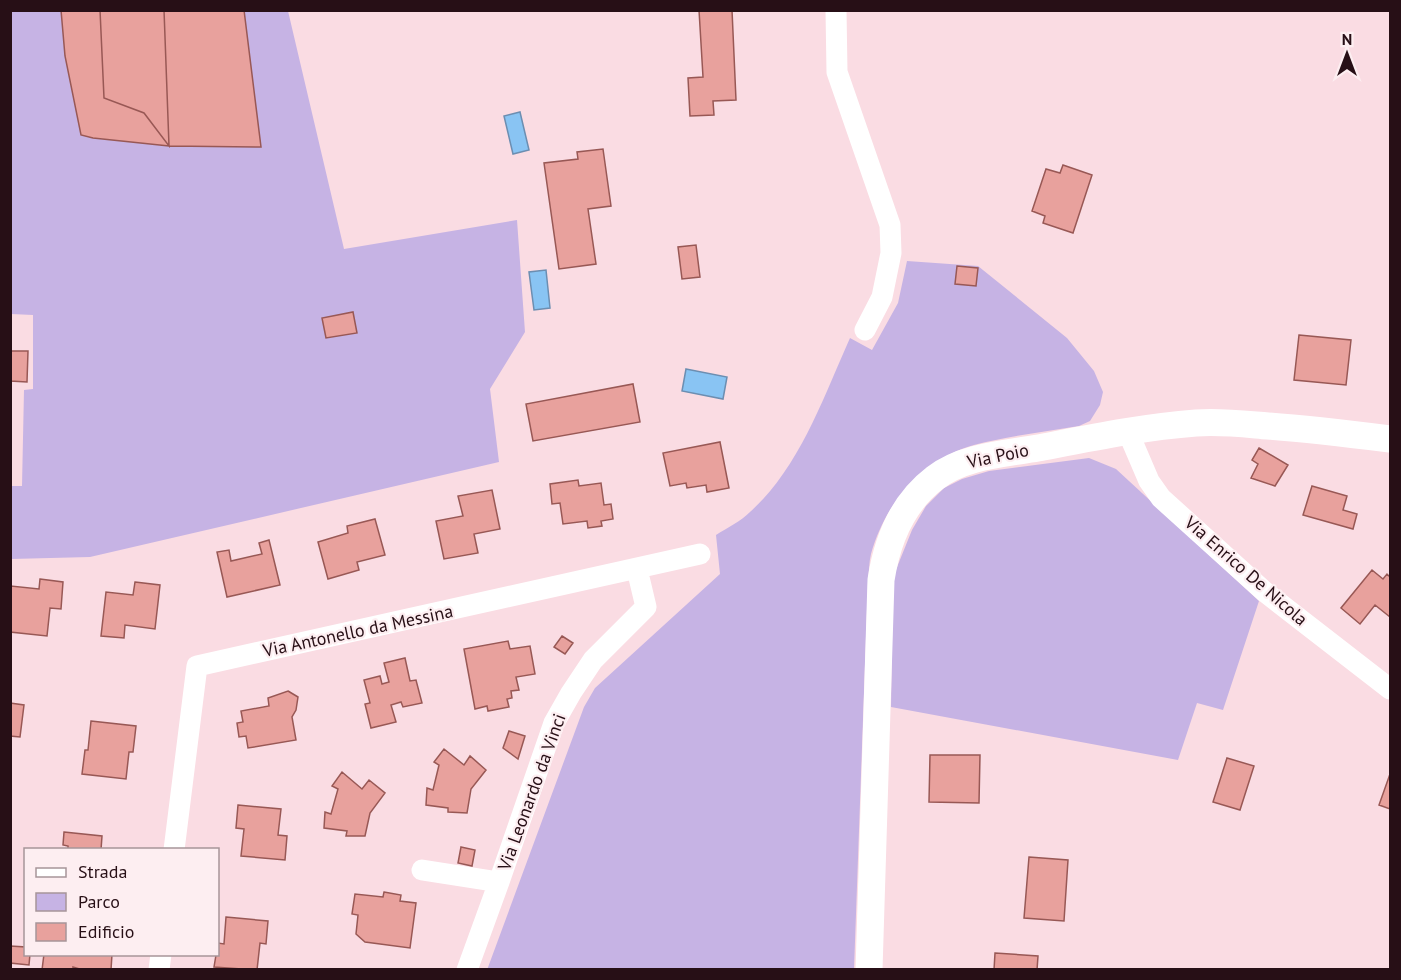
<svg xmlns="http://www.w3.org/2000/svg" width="1401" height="980" viewBox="0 0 1401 980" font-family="'PT Sans',sans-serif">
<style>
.green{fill:#c6b3e4}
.water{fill:#89c4f3;stroke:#6c8eb1;stroke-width:1.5}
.building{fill:#e8a19d;stroke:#985855;stroke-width:1.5}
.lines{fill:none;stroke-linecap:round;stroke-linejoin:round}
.minor{stroke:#fff;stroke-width:21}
.tertiary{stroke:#fff;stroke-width:27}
.labels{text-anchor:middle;stroke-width:4.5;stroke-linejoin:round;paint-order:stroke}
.street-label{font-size:18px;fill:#270f16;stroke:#fdeef1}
</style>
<rect width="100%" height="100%" fill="#fadce3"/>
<!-- green -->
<path class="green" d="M11 11H288L344 249 517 220 525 332 490 389 499 462 90 557 11 559 10 486H22L24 390 33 389V315L11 314Z
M907 261 978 266 1067 338 1094 371 1103 392 1100 405 1090 421 1079 426C1044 432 1008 436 974 445 923 459 885 503 871 554 869 562 869 572 868 581L854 969 487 970 584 707 595 688 720 574 716 535C727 528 741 521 750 512 800 467 823 398 850 338L872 350 898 303Z
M1089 458 1116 469 1259 601 1223 710 1197 703 1178 760 891 707 893 577 912 530 926 506 944 488 962 479 989 471Z"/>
<!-- water -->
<path class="water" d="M520 112 529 150 513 154 504 116Z
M546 270 550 308 534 310 529 272Z
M686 369 727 377 723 399 682 391Z"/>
<!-- building -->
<path class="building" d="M61 10H244L261 147 169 146 93 138 81 135 65 56Z
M100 10H164L169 146 144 113 104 98Z
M699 10H732L736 100 713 101 714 115 690 116 688 78 703 77Z
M603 149 611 206 588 209 596 264 559 269 544 163 578 159 577 152Z
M1063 165 1092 175 1073 233 1043 223 1045 216 1032 211 1046 169 1060 173Z
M696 245 700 277 682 279 678 247Z
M957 266 978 268 976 286 955 284Z
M353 312 357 333 326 338 322 318Z
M1299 335 1351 340 1346 385 1294 380Z
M10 351H28L27 382 10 381Z
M633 384 640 422 533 441 526 404Z
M720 442 729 488 707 492 706 485 687 488 686 483 670 486 663 453Z
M1259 448 1288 465 1275 486 1251 478 1258 464 1252 460Z
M578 480 579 486 601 483 604 505 611 504 613 519 601 521 602 526 588 528 587 521 563 524 560 503 552 504 550 484Z
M1312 486 1347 496 1343 510 1357 514 1353 529 1303 515Z
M492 490 500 529 474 534 478 553 444 559 436 521 463 516 458 496Z
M375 519 385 555 357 562 359 570 328 579 318 542 348 533 347 526Z
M269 540 280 585 227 597 217 552 229 550 231 561 262 554 259 543Z
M1372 570 1383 579 1387 574 1390 577V617L1375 605 1360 624 1341 608Z
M40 579 63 582 61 609 50 608 47 636 10 632 11 586 39 589Z
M135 582 160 585 155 629 125 625 124 638 101 636 106 592 133 595Z
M562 636 573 643 565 654 554 647Z
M508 641 510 649 530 646 535 674 516 677 519 690 511 691 512 698 507 699 509 707 488 711 487 706 475 709 464 649Z
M405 658 410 681 416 680 422 703 403 707 401 702 391 705 396 722 371 728 365 704 370 703 364 680 380 676 382 684 389 682 384 663Z
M288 691 298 697 296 710 292 717 296 740 248 748 246 736 239 737 237 723 243 722 241 711 269 706 268 698Z
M10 703 24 705 20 737 10 736Z
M91 721 136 726 133 752H129L126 779 82 774 85 750H88Z
M509 731 525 736 518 759 503 748Z
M444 749 464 765 470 756 486 770 471 789 467 813 448 812V808L426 805 427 788 433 790 439 765 434 762Z
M930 755H980L979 803 929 802Z
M1227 758 1254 766 1240 810 1213 802Z
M342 772 362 789 369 780 385 793 370 813 365 836H346L347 831 324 828 325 812 331 814 338 789 332 786Z
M1390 774V809L1379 805Z
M238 805 281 809 278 835 287 836 285 860 241 856 244 829 236 828Z
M64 832 102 836 101 850H68V846L63 845Z
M461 847 475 850 472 866 458 863Z
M1029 857 1068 860 1064 921 1024 918Z
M384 892 401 895 400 901 416 903 410 948 365 942 356 934 358 915 352 914 355 894 383 897Z
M226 917 268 921 266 944 260 943 257 970 214 967 218 943 224 944Z
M10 946 26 947V954H30L29 965 10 963Z
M995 953 1038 956 1037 970H994Z
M44 954H112L111 970H83L73 967V970H42Z"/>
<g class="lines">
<!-- minor -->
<path class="minor" d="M836 10 837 72 890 225 891 253 882 297 865 330
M1128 432 1149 481 1161 498 1265 592 1390 689
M174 850 197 666 700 554
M422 870 499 882
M159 970 161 954
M467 970 499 882 554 723 571 693 593 660 646 607 637 569"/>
<!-- tertiary -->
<path class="tertiary" d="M869 970 881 580C887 541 902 503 935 478 963 456 1004 454 1038 448 1090 438 1143 427 1196 423 1220 421 1244 424 1268 426 1309 429 1350 434 1390 439"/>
</g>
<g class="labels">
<!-- street labels -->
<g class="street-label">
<text transform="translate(998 456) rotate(-12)" y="6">Via Poio</text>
<text transform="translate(1246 571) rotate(41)" y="6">Via Enrico De Nicola</text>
<text transform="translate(358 631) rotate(-12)" y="6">Via Antonello da Messina</text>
<text transform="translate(532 792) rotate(-70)" y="6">Via Leonardo da Vinci</text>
</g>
</g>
<!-- border -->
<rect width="1401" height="980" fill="none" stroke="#270f16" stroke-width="24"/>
<!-- legend -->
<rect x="24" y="848" width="195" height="108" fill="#fdeef1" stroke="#a79599" stroke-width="1.5"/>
<rect x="36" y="868" width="30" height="9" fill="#ffffff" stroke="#a79599" stroke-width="1.5"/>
<text x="78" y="878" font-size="18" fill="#270f16">Strada</text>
<rect x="36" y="893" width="30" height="18" fill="#c6b3e4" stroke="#a79599" stroke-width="1.5"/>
<text x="78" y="908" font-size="18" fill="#270f16">Parco</text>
<rect x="36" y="923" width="30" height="18" fill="#e8a19d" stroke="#a79599" stroke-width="1.5"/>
<text x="78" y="938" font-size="18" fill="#270f16">Edificio</text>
<!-- north arrow -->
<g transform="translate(1347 54)" stroke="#fdeef1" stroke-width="4.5" paint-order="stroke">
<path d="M0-4.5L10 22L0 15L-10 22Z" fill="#270f16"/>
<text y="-9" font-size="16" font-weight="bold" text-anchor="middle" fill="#270f16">N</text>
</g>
</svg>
